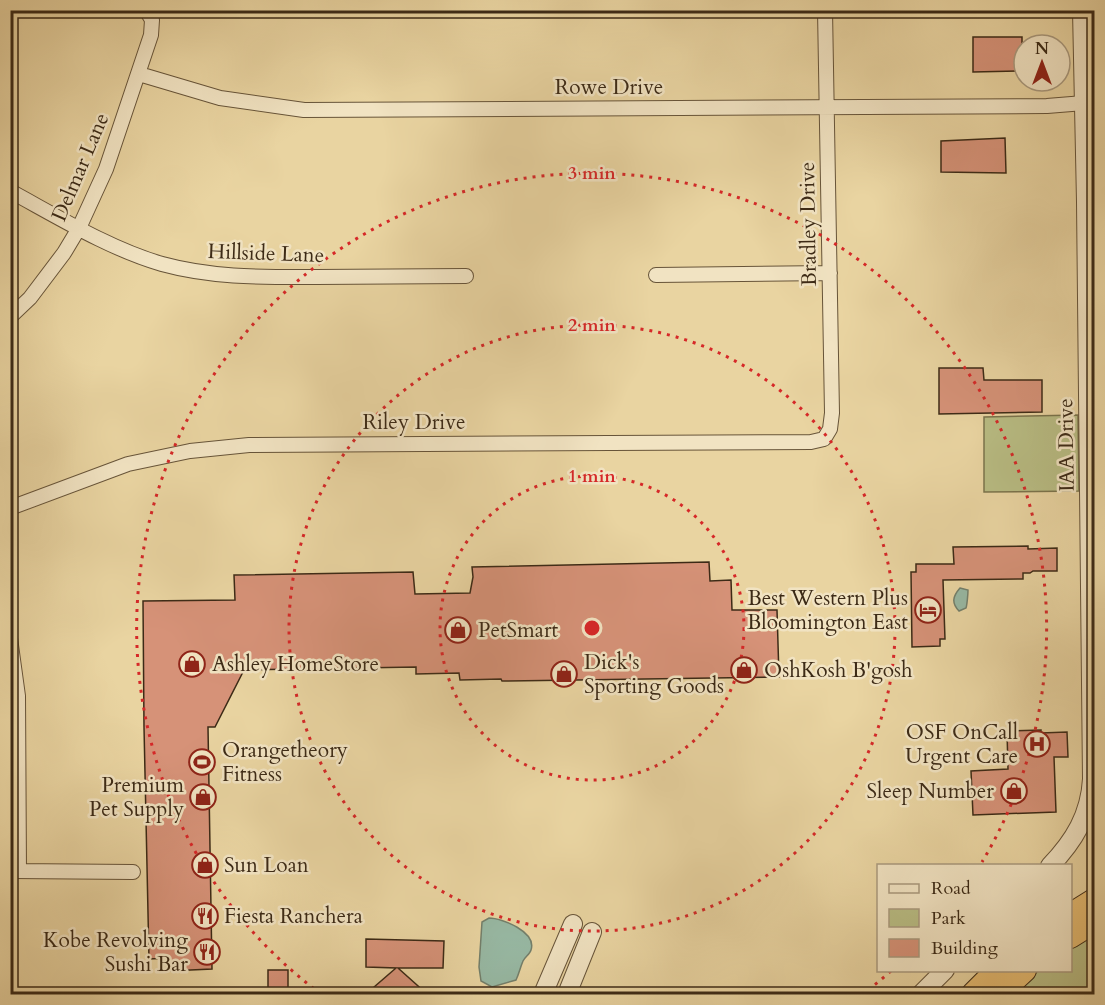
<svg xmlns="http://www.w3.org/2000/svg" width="1105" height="1005" viewBox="0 0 1105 1005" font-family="Cardo,serif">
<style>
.green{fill:#b8bc83;stroke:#7a734c;stroke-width:1.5}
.water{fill:#97b8a3;stroke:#737f6b;stroke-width:1.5}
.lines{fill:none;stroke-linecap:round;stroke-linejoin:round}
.stream{stroke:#737f6b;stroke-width:4}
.building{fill:#d69278;stroke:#3c2a16;stroke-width:1.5}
.minor-casing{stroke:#675439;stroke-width:16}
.tertiary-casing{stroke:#675439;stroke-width:20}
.trunk-casing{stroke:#3c2a16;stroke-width:26}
.minor{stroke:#f1e3c2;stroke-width:14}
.tertiary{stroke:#f1e3c2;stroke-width:18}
.trunk{stroke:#e4ba70;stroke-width:24}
.ring{fill:none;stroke:#d62828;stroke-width:3;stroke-dasharray:3 6}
.labels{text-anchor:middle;stroke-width:5;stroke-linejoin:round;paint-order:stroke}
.street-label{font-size:21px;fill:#3c2a16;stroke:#f1e3c2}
.poi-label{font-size:21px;fill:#3c2a16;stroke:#f1e3c2;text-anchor:start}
.centre{fill:#d62828;stroke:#f1e3c2;stroke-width:3}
.ring-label{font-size:18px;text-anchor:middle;font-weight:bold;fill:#d62828;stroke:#f1e3c2;stroke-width:5;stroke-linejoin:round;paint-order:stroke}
</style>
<rect width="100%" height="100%" fill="#e9d4a1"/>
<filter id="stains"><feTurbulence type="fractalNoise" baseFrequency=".00333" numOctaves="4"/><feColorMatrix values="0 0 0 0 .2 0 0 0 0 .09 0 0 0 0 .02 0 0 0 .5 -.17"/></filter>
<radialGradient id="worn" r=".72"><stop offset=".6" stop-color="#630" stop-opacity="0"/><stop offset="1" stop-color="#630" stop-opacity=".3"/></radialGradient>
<!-- green -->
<path class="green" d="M1078 415 1079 491 984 492V417Z
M1094 932V994H1012L1038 971 1070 970 1071 947Z"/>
<!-- water -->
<path class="water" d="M960 588 968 590C968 594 967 605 966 608L959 611C951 603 953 596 960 588Z
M489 918C502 918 537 932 531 950 530 954 525 957 523 961 520 968 519 974 516 980L492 987 481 981 479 967 482 922Z"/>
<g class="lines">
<!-- stream -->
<path class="stream" d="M314 10 362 16 479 10"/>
</g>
<!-- building -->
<path class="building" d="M973 37H1022V71L973 72Z
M1005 138 1006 173 941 172V141Z
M939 368H983L984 380H1042V412L939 414Z
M1028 546V549L1057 548V571H1033L1030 573H1023V579L943 580 945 639H940V646L912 647 911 572H916V564H954L953 547Z
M709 562 710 581 731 580 732 610H777L779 677 502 681 501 679 460 680 459 673 416 674V667L244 670 215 727H208L212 969 169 971V958L149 959 144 727 143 601 235 600 234 575 413 572 415 594 470 593 473 577 472 567Z
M1041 730V733L1067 732 1068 757H1054L1056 812 973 815 971 771 1008 769 1007 731Z
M366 939 444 941 443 968H398L427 994H366L396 968 366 967Z
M268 970H288V994H268Z"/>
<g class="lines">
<!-- minor casing -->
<g class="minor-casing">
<path id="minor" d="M139 74 220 98 304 110 1047 106 1084 103
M10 191C58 217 110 249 162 264 213 278 263 277 316 277 366 277 416 276 466 276
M656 275 830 273
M10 317 30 298 64 253 79 228 106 169 151 35 152 20 146 10
M10 508 128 464 190 451 249 445 811 442 824 439 830 429 832 413 825 10
M10 638 18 696 19 871
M13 871 133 872"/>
</g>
<!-- tertiary casing -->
<g class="tertiary-casing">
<path id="tertiary" d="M1050 866C1074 841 1090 815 1092 779L1086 202 1082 10
M543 994 573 924
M567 994 592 932
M921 994 945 970"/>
</g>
<!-- trunk casing -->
<g class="trunk-casing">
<path id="trunk" d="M1070 916 1094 901
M1070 936 1094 921
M974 994 998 970
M998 994 1024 970"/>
</g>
<!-- minor -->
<use href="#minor" class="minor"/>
<!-- tertiary -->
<use href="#tertiary" class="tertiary"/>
<!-- trunk -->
<use href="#trunk" class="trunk"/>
</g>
<!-- distance rings -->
<g class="ring">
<circle cx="592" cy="628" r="152"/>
<circle cx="592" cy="628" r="303"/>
<path d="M891 971A455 455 0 0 1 863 994M321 994A455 455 0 1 1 982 862"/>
</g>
<!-- icons -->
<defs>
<g id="hotel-ring" transform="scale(1.35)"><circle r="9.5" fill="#f1e3c2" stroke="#8f2418" stroke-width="1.5"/><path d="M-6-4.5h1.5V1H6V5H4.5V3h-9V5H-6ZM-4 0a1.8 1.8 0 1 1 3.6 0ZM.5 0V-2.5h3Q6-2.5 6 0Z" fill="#8f2418"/></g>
<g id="shop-ring" transform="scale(1.35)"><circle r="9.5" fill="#f1e3c2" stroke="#8f2418" stroke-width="1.5"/><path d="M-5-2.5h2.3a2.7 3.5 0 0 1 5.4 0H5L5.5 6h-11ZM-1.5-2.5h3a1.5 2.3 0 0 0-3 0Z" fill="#8f2418"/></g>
<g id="hospital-ring" transform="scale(1.35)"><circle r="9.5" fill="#f1e3c2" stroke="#8f2418" stroke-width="1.5"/><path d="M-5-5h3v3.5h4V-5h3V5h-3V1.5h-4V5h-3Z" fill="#8f2418"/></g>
<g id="stadium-ring" transform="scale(1.35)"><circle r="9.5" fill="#f1e3c2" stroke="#8f2418" stroke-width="1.5"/><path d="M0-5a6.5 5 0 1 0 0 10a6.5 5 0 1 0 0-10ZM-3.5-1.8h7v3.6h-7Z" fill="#8f2418"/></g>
<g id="restaurant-ring" transform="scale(1.35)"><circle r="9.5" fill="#f1e3c2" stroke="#8f2418" stroke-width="1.5"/><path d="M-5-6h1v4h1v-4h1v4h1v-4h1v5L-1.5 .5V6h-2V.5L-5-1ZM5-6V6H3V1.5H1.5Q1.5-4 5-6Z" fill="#8f2418"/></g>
</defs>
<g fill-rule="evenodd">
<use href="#hotel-ring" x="928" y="610"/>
<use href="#shop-ring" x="458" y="630"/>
<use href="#shop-ring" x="192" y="664"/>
<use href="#shop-ring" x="744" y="670"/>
<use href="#shop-ring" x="564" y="674"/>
<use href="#hospital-ring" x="1037" y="744"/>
<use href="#stadium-ring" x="202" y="762"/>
<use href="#shop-ring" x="1014" y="791"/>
<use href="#shop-ring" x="203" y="797"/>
<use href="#shop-ring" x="205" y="865"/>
<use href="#restaurant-ring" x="205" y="916"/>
<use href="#restaurant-ring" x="207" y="952"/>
</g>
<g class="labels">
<!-- street labels -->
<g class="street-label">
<text x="609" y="94">Rowe Drive</text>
<text transform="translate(80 167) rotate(-67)" y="7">Delmar Lane</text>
<text transform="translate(808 224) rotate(-91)" y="7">Bradley Drive</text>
<text transform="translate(266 253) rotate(2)" y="7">Hillside Lane</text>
<text x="414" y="429">Riley Drive</text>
<text transform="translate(1066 445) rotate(-91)" y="7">IAA Drive</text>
</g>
<!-- poi labels -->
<g class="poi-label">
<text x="908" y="605" text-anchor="end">Best Western Plus<tspan x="908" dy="24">Bloomington East</tspan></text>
<text x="478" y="637">PetSmart</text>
<text x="584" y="669">Dick's<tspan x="584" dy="24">Sporting Goods</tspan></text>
<text x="212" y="671">Ashley HomeStore</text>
<text x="764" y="677">OshKosh B'gosh</text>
<text x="1018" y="739" text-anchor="end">OSF OnCall<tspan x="1018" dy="24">Urgent Care</tspan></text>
<text x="222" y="757">Orangetheory<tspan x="222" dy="24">Fitness</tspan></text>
<text x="184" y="792" text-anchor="end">Premium<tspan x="184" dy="24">Pet Supply</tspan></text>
<text x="994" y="798" text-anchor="end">Sleep Number</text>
<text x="224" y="872">Sun Loan</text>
<text x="224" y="923">Fiesta Ranchera</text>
<text x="188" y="947" text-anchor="end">Kobe Revolving<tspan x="188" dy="24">Sushi Bar</tspan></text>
</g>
</g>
<circle cx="592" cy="628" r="9" class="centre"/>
<g class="ring-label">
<text x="592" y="179">3 min</text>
<text x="592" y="331">2 min</text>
<text x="592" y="482">1 min</text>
</g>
<!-- margin -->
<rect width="1105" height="1005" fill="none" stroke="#e9d4a1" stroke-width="36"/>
<rect x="12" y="12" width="1081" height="981" fill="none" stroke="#3c2a16" stroke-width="3"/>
<rect x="18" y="18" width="1069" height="969" fill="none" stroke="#3c2a16" stroke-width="1.5"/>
<!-- legend -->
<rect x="877" y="864" width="195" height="108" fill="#f1e3c2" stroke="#a9997d" stroke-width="1.5"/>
<rect x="889" y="884" width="30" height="9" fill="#f1e3c2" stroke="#a9997d" stroke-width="1.5"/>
<text x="931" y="894" font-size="18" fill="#3c2a16">Road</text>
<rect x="889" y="909" width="30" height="18" fill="#b8bc83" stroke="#a9997d" stroke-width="1.5"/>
<text x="931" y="924" font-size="18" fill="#3c2a16">Park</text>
<rect x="889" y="939" width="30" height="18" fill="#d69278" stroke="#a9997d" stroke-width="1.5"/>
<text x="931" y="954" font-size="18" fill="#3c2a16">Building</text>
<!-- north arrow -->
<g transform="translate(1042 63)"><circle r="28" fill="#f1e3c2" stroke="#a9997d" stroke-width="1.5"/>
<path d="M0-4.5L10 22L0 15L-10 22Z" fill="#8f2418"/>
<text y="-9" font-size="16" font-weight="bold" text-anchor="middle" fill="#3c2a16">N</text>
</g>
<rect width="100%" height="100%" filter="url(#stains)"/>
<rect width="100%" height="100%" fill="url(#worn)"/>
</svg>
